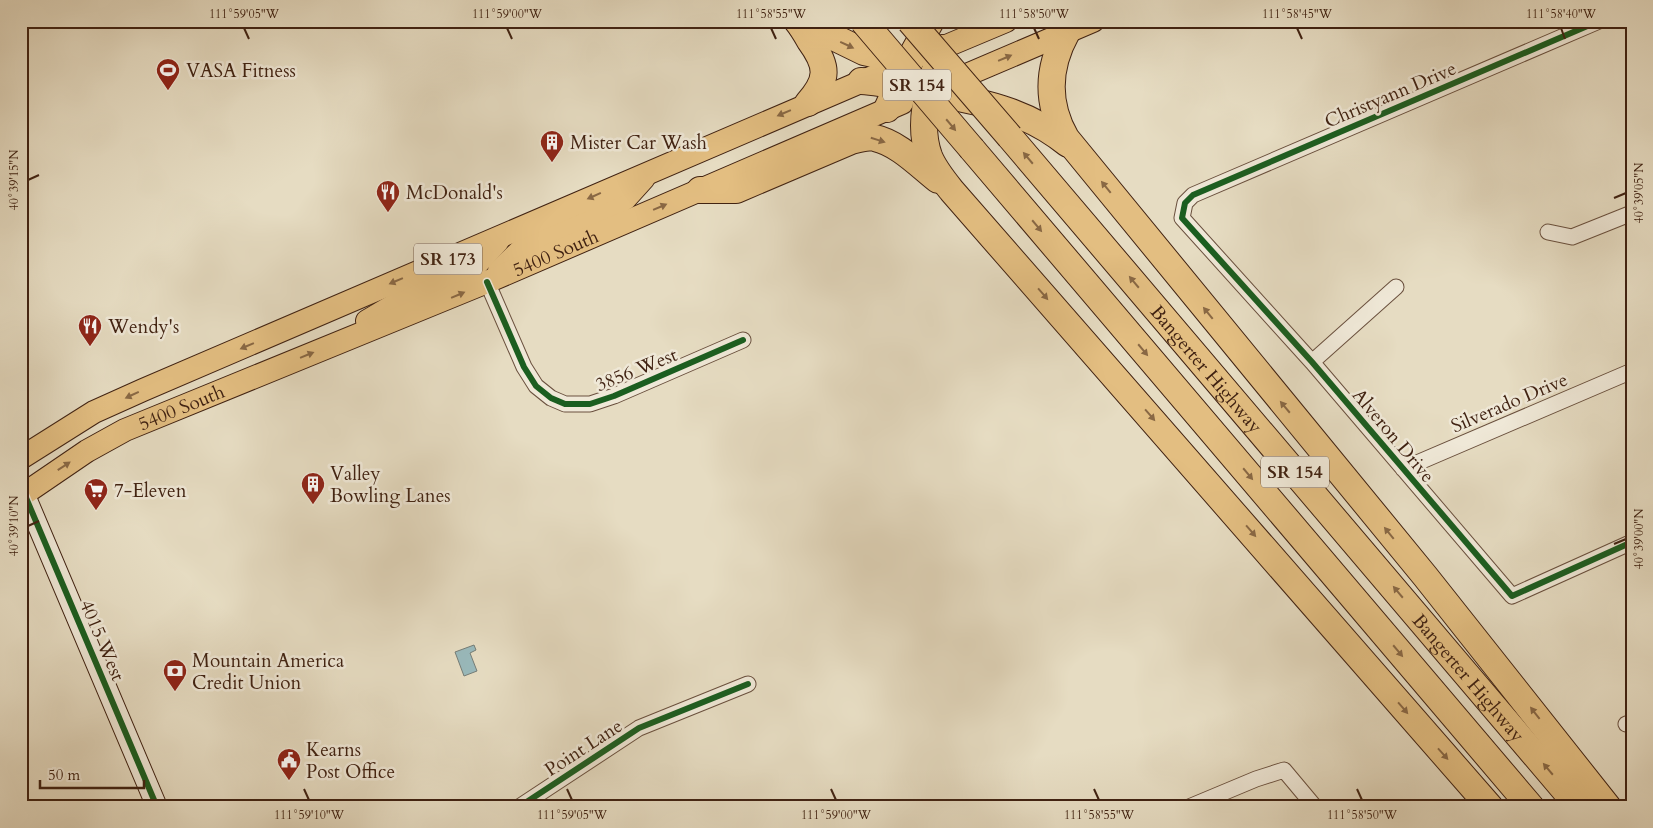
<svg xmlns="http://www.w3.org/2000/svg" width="1653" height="828" viewBox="0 0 1653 828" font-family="Cardo,serif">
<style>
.water{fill:#99b9bb;stroke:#757d77}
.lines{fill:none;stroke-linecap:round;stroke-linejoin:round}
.street-casing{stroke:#6a503e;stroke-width:17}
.secondary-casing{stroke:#402212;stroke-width:22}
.primary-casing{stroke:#402212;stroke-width:24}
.highway-casing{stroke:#402212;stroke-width:28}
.street{stroke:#efe8d7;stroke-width:15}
.secondary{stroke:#efe8d7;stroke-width:20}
.primary{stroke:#e3be81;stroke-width:22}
.highway{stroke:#e3be81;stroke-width:26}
.highway-bridge-casing{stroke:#402212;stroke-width:28;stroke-linecap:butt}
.highway-bridge{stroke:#e3be81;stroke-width:26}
.cycleway-casing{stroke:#efe8d7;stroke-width:9}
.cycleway{stroke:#1b5e20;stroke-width:6}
.oneway{fill:#896844}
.ticks{fill:none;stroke:#402212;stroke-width:2}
.labels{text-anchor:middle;stroke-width:5;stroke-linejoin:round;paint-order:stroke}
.shield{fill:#efe8d7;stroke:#745d4d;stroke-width:1}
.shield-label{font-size:18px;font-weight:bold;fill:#402212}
.poi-label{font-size:19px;fill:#402212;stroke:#efe8d7;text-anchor:start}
.street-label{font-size:19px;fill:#402212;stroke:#efe8d7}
.neatline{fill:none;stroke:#402212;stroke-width:2}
.ticks-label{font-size:12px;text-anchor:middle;fill:#402212}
</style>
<rect width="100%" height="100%" fill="#e6dcc2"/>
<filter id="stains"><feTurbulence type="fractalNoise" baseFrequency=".004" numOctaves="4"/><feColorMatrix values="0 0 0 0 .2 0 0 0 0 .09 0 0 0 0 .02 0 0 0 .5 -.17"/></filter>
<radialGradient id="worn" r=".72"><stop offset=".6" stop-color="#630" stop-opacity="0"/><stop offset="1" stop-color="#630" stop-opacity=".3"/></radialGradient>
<!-- water -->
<path class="water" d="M474 645 476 650 470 653 477 671 464 676 455 652Z"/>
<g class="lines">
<!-- street casing -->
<g class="street-casing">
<path id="street" d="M1599 21 1193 195 1185 203 1182 218 1312 362 1512 596 1632 542
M1548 232 1572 237 1632 213
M487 282 524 367 536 386 551 398 565 404H590L614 396 743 340
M1312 362 1396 287
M1403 469 1632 371
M1626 724 1632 722
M519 807 639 728 748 684
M1189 807 1256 779 1284 770 1315 807"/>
</g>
<!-- secondary casing -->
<g class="secondary-casing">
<path id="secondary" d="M21 486 157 807"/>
</g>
<!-- primary casing -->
<g class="primary-casing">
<g id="primary">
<path d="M925 55 1006 21"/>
<path d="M943 85 1093 21"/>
<path d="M499 271 520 251 586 223 625 199 644 178"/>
<path d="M367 321 423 288 476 265 498 241"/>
<path d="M21 458 94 412 143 390 877 75"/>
<path id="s1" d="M21 496 87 451 125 430 487 282 902 103"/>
</g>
</g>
<!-- highway casing -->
<g class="highway-casing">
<g id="highway">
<path d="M797 21C802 27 806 34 810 41 828 66 829 79 808 103"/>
<path d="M802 27 823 32 864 52 910 62"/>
<path d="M1067 32C1047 68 1046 103 1066 138L1425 576 1608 807"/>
<path d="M942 48C931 83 916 119 929 156 934 169 944 181 952 191L1490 807"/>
<path d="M861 81C885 82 906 89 929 93 980 101 1026 110 1068 144"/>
<path d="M887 109 908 62 931 21"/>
<path id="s2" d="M1010 137 1579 807"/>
<path d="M972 149 1531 807"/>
<path d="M700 190H736L851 141C858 139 867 136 875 138 898 143 919 165 938 180"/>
</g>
</g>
<!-- street -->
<use href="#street" class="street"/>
<!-- secondary -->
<use href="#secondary" class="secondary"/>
<!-- primary -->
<use href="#primary" class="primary"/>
<!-- highway -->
<use href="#highway" class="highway"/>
<!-- highway-bridge casing -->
<g class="highway-bridge-casing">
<path id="highway-bridge" d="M863 21 972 149
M910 21 1010 137"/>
</g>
<!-- highway-bridge -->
<use href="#highway-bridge" class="highway-bridge"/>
<!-- cycleway casing -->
<g class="cycleway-casing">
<path id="cycleway" d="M1599 21 1193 195 1185 203 1182 218 1312 362 1512 596 1632 542
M487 282 524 367 536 386 551 398 565 404H590L614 396 743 340
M21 486 157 807
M519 807 639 728 748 684"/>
</g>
<!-- cycleway -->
<use href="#cycleway" class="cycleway"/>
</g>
<!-- one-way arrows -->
<defs><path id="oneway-solid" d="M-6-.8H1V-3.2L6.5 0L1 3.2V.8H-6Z" transform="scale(1.25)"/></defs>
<g class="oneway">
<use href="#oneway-solid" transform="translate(847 45) rotate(25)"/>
<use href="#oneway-solid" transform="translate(1005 58) rotate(-23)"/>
<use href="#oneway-solid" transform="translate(784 113) rotate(157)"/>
<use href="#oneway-solid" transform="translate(951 125) rotate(50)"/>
<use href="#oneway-solid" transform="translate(878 140) rotate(17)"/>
<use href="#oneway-solid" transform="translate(1028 158) rotate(-130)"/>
<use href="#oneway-solid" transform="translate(1106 187) rotate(-129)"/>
<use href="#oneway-solid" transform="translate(594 196) rotate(156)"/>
<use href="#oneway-solid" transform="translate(660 207) rotate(-23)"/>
<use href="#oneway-solid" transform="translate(1037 226) rotate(50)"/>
<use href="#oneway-solid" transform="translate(396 281) rotate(157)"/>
<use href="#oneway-solid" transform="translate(1134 282) rotate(-130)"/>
<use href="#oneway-solid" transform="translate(1043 294) rotate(49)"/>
<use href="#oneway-solid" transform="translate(458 295) rotate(-23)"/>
<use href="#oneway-solid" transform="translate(1208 313) rotate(-129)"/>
<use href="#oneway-solid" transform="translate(247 346) rotate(157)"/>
<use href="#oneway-solid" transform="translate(1143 350) rotate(50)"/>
<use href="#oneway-solid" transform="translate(307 355) rotate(-22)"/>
<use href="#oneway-solid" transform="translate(132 395) rotate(155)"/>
<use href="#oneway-solid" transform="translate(1285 407) rotate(-130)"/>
<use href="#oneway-solid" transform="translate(1150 415) rotate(49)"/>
<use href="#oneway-solid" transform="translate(64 466) rotate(-33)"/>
<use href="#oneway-solid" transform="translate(1248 474) rotate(50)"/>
<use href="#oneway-solid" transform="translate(1251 531) rotate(49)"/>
<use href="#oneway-solid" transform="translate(1389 533) rotate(-129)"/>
<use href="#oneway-solid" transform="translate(1398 592) rotate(-130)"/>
<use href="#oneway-solid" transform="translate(1398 651) rotate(50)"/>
<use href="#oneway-solid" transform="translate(1403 708) rotate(49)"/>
<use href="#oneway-solid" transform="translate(1535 713) rotate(-128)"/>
<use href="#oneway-solid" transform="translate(1443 754) rotate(48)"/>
<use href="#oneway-solid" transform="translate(1548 769) rotate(-130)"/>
</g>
<!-- ticks -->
<path class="ticks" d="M244 28 249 39M507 28 512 39M771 28 776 39M1034 28 1039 39M1297 28 1302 39M1561 28 1565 39M28 180 39 175M1614 198 1626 193M28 526 39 521M1614 544 1626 539M304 789 309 800M567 789 572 800M831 789 836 800M1094 789 1099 800M1357 789 1362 800"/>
<!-- icons -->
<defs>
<g id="stadium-pin" transform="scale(1.25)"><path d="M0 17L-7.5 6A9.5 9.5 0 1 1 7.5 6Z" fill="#8f2418" stroke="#efe8d7"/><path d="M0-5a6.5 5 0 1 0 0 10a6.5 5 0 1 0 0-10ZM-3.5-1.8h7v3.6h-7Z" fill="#fff"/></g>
<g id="building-pin" transform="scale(1.25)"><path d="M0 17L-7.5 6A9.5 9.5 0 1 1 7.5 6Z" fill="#8f2418" stroke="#efe8d7"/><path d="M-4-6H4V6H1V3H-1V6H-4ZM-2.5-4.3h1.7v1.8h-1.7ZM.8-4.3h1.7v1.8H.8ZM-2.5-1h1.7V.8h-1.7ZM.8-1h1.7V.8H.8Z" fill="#fff"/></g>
<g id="restaurant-pin" transform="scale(1.25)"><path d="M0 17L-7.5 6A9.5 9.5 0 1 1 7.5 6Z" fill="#8f2418" stroke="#efe8d7"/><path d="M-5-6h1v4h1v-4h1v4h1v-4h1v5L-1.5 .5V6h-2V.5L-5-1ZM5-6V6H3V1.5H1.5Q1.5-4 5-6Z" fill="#fff"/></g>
<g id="supermarket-pin" transform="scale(1.25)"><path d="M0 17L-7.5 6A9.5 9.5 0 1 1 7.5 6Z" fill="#8f2418" stroke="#efe8d7"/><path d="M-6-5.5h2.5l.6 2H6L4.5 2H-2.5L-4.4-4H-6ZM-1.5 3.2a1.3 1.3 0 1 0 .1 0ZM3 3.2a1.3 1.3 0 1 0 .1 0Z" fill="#fff"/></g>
<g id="bank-pin" transform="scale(1.25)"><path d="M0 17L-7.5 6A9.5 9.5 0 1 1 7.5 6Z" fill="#8f2418" stroke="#efe8d7"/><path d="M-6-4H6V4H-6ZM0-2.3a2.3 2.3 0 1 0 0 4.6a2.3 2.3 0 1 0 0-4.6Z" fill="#fff"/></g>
<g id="civic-pin" transform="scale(1.25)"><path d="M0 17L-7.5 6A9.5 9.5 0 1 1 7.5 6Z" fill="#8f2418" stroke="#efe8d7"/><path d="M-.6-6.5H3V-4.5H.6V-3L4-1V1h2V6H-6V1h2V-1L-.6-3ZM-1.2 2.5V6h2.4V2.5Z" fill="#fff"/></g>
</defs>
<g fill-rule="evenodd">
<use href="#stadium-pin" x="168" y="70"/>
<use href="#building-pin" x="552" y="142"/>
<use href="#restaurant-pin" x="388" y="192"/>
<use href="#restaurant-pin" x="90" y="326"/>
<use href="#building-pin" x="313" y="484"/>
<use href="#supermarket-pin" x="96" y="490"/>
<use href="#bank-pin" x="175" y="671"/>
<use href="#civic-pin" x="289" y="760"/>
</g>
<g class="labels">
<!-- shield labels -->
<g class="shield">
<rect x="883" y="69.5" width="68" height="31" rx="4"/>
<rect x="414" y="243.5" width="68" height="31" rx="4"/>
<rect x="1261" y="456.5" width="68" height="31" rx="4"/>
</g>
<g class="shield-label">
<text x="917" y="91">SR 154</text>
<text x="448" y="265">SR 173</text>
<text x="1295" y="478">SR 154</text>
</g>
<!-- poi labels -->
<g class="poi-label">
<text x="186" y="77">VASA Fitness</text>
<text x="570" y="149">Mister Car Wash</text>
<text x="406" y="199">McDonald's</text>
<text x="108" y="333">Wendy's</text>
<text x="330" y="480">Valley<tspan x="330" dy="22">Bowling Lanes</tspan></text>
<text x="114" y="497">7-Eleven</text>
<text x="192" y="667">Mountain America<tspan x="192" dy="22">Credit Union</tspan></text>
<text x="306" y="756">Kearns<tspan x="306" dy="22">Post Office</tspan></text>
</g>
<!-- street labels -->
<g class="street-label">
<text transform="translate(1390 94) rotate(-23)" y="7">Christyann Drive</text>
<text dy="7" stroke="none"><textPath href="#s1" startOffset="589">5400 South</textPath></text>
<text dy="7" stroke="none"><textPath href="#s2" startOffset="304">Bangerter Highway</textPath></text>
<text transform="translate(636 369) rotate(-22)" y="7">3856 West</text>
<text transform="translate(1509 402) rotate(-23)" y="7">Silverado Drive</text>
<text dy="7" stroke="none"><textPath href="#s1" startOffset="184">5400 South</textPath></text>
<text transform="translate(1394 435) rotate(50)" y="7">Alveron Drive</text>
<text transform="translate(103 640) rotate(67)" y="7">4015 West</text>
<text dy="7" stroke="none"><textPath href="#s2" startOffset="709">Bangerter Highway</textPath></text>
<text transform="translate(583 747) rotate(-33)" y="7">Point Lane</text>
</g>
</g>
<!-- margin -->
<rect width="1653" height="828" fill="none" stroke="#e6dcc2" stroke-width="55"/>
<!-- scale -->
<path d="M40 780v8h104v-8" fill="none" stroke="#402212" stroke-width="2.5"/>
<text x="48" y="780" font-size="15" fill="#402212" stroke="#efe8d7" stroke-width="4" paint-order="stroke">50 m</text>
<rect x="28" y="28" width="1598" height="772" class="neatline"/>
<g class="ticks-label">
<text x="244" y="18">111°59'05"W</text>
<text x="507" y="18">111°59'00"W</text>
<text x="771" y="18">111°58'55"W</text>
<text x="1034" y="18">111°58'50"W</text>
<text x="1297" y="18">111°58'45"W</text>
<text x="1561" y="18">111°58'40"W</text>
<text transform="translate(14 180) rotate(-90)" y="4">40°39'15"N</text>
<text transform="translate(1639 193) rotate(-90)" y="4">40°39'05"N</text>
<text transform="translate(14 526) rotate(-90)" y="4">40°39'10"N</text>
<text transform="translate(1639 539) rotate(-90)" y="4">40°39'00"N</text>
<text x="309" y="819">111°59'10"W</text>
<text x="572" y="819">111°59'05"W</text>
<text x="836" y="819">111°59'00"W</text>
<text x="1099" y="819">111°58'55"W</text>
<text x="1362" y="819">111°58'50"W</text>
</g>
<rect width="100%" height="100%" filter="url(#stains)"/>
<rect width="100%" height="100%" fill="url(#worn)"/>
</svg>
